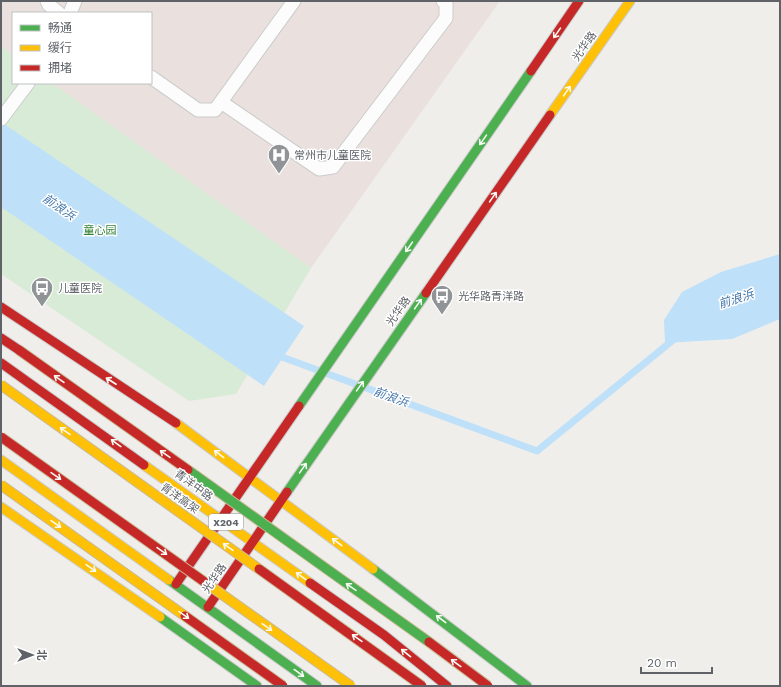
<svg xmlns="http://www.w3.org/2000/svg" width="781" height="687" viewBox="0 0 781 687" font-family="'Work Sans','Noto Sans SC',sans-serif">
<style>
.medical{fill:#eae0de}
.green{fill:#d8ebd6}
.water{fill:#bfe0f9}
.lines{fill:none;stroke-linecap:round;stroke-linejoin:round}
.stream{stroke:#bfe0f9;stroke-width:7}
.lane-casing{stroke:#cbcccc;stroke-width:15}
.fast-casing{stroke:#cacacb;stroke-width:11}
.slow-casing{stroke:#cacacb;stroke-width:11}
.jam-casing{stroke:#cacacb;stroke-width:11}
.lane{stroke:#fdfcfc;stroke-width:13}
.fast{stroke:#4caf50;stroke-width:9}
.slow{stroke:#ffc107;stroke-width:9}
.jam{stroke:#c62828;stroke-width:9}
.fast-bridge-casing{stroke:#c8b996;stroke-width:11;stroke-linecap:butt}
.slow-bridge-casing{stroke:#c8b996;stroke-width:11;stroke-linecap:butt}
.jam-bridge-casing{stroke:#c8b996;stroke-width:11;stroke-linecap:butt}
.fast-bridge{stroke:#4caf50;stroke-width:9}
.slow-bridge{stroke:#ffc107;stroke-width:9}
.jam-bridge{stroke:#c62828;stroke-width:9}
.oneway{stroke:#f6fbf6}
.labels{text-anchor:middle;stroke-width:3;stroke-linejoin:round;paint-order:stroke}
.shield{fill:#fff;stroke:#8f9295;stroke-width:1}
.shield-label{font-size:10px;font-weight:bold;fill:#5f6368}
.street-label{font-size:11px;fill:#5f6368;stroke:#fff}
.poi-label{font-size:11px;fill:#5f6368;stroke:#fff;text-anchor:start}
.park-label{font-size:11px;fill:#348238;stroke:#fff}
.water-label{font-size:12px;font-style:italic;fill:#4174aa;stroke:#fff}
</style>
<rect width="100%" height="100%" fill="#efeeea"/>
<!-- medical -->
<path class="medical" d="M1 1H500L311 268 52 83H151V13H13V55L1 46Z"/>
<!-- green -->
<path class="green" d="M1 46 13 55V83H52L311 268 236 394 189 401 1 274Z"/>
<!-- water -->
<path class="water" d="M1 122 304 326 264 386 1 207Z
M780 254V319L732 339 665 343 664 320 682 292 721 272Z"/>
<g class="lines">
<!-- stream -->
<path class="stream" d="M276 352 282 357 537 451 678 336"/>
<!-- lane casing -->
<g class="lane-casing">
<path id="lane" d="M47 1 49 5 59 13
M70 13 75 1
M151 77 198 110H215L294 1
M221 102 319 169 333 167 446 18V3L443 1
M1 119 28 83"/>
</g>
<!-- fast casing -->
<g class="fast-casing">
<path id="fast" d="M299 406 531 71
M287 492 426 293
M373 569 527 686
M169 580 317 686
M160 617 257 686"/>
</g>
<!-- slow casing -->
<g class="slow-casing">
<path id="slow" d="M550 115 630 1
M176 423 373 569
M1 460 169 580
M144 465 310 583
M1 507 160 617"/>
</g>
<!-- jam casing -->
<g class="jam-casing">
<path id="jam" d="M531 71 579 1
M426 293 550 115
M1 307 176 423
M1 338 19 350
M1 363 144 465
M310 583 384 635 447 686
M176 584 299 406
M208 607 287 492"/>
</g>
<!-- lane -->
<use href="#lane" class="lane"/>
<!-- fast -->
<use href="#fast" class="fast"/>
<!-- slow -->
<use href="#slow" class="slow"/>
<!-- jam -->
<use href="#jam" class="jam"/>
<!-- fast-bridge casing -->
<g class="fast-bridge-casing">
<path id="fast-bridge" d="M188 470 429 642"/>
</g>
<!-- slow-bridge casing -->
<g class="slow-bridge-casing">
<path id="slow-bridge" d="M1 385 259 569
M1 485 185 616
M206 583 351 686"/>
</g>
<!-- jam-bridge casing -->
<g class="jam-bridge-casing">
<path id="jam-bridge" d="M19 350 188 470
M1 437 206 583
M259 569 422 686
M185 616 283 686
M429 642 488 686"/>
</g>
<!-- fast-bridge -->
<use href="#fast-bridge" class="fast-bridge"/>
<!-- slow-bridge -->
<use href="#slow-bridge" class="slow-bridge"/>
<!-- jam-bridge -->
<use href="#jam-bridge" class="jam-bridge"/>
</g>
<!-- one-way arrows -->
<defs><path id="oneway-shaft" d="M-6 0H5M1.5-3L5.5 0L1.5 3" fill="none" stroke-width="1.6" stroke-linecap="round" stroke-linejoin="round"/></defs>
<g class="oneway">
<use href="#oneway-shaft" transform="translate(557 33) rotate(125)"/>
<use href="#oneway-shaft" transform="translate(567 91) rotate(-55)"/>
<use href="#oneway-shaft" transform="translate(483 140) rotate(125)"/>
<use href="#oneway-shaft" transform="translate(493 197) rotate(-55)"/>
<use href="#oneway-shaft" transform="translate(409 247) rotate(125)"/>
<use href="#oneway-shaft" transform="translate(418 304) rotate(-55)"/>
<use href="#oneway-shaft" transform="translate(59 379) rotate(-145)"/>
<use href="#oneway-shaft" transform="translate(111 381) rotate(-147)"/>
<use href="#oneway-shaft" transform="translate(360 386) rotate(-55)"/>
<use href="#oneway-shaft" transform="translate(65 431) rotate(-145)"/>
<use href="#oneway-shaft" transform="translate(116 443) rotate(-144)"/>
<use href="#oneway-shaft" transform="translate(165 454) rotate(-145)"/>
<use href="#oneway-shaft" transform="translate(219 454) rotate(-143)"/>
<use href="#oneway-shaft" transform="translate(303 468) rotate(-55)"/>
<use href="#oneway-shaft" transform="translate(56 476) rotate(35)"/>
<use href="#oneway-shaft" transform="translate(56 524) rotate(35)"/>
<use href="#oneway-shaft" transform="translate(337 542) rotate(-143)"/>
<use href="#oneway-shaft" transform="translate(228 547) rotate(-145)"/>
<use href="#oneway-shaft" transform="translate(162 551) rotate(35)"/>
<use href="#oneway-shaft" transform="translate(91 568) rotate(35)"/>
<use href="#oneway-shaft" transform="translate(301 576) rotate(-144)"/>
<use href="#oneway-shaft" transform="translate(351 587) rotate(-145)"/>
<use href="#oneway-shaft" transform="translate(184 615) rotate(35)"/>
<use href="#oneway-shaft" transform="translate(441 619) rotate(-143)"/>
<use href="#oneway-shaft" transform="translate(267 627) rotate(35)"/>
<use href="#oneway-shaft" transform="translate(357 638) rotate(-145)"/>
<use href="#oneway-shaft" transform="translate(406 653) rotate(-141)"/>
<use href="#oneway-shaft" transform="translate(456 663) rotate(-144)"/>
<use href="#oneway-shaft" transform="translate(299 673) rotate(36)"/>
</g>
<!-- icons -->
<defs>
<g id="hospital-pin" transform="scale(1.15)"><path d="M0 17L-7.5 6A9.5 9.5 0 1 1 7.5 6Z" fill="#919496" stroke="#fff"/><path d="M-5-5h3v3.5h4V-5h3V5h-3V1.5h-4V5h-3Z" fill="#fff"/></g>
<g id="bus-pin" transform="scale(1.15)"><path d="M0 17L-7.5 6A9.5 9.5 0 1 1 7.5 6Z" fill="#919496" stroke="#fff"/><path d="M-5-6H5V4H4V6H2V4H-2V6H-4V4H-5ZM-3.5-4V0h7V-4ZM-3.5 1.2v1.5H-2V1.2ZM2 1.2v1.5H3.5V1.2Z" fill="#fff"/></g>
</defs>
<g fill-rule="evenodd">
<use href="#hospital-pin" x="279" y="155"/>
<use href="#bus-pin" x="42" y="288"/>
<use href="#bus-pin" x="442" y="296"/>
</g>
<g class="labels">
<!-- shield labels -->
<rect class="shield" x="209" y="514" width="34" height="16" rx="3"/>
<g class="shield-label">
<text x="226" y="526">X204</text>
</g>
<!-- street labels -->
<g class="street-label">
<text transform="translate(584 46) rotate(-55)" y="4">光华路</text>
<text transform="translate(398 311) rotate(-55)" y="4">光华路</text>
<text transform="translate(194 485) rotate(36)" y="4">青洋中路</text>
<text transform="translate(180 498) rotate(35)" y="4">青洋高架</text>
<text transform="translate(214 578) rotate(-56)" y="4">光华路</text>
</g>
<!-- poi labels -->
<g class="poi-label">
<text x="294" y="159">常州市儿童医院</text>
<text x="58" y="292">儿童医院</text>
<text x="458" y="300">光华路青洋路</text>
</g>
<!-- park labels -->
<g class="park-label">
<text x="100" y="234">童心园</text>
</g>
<!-- water labels -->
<g class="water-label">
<text transform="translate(59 207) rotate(34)" y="4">前浪浜</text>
<text transform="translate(736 299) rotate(-18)" y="4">前浪浜</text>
<text transform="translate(391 397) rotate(20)" y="4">前浪浜</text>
</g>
</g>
<!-- border -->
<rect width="781" height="687" fill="none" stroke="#5f6368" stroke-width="4"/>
<!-- legend -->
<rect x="12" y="12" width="140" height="72" fill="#ffffff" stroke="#bfc1c3"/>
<rect x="20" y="25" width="20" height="6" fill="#4caf50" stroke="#bfc1c3"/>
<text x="48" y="32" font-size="12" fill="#5f6368">畅通</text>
<rect x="20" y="45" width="20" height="6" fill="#ffc107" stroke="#bfc1c3"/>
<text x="48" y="52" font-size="12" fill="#5f6368">缓行</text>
<rect x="20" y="65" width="20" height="6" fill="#c62828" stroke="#bfc1c3"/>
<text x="48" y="72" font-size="12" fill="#5f6368">拥堵</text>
<!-- north arrow -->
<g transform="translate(32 655) rotate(90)" stroke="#ffffff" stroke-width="3" paint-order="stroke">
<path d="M0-3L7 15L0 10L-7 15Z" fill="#5f6368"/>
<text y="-6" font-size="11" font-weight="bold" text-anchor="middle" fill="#5f6368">北</text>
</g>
<!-- scale -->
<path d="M641 667v6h71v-6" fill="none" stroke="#5f6368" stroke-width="2"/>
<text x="647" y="667" font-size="12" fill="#5f6368" stroke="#ffffff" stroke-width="3" paint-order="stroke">20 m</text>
</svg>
